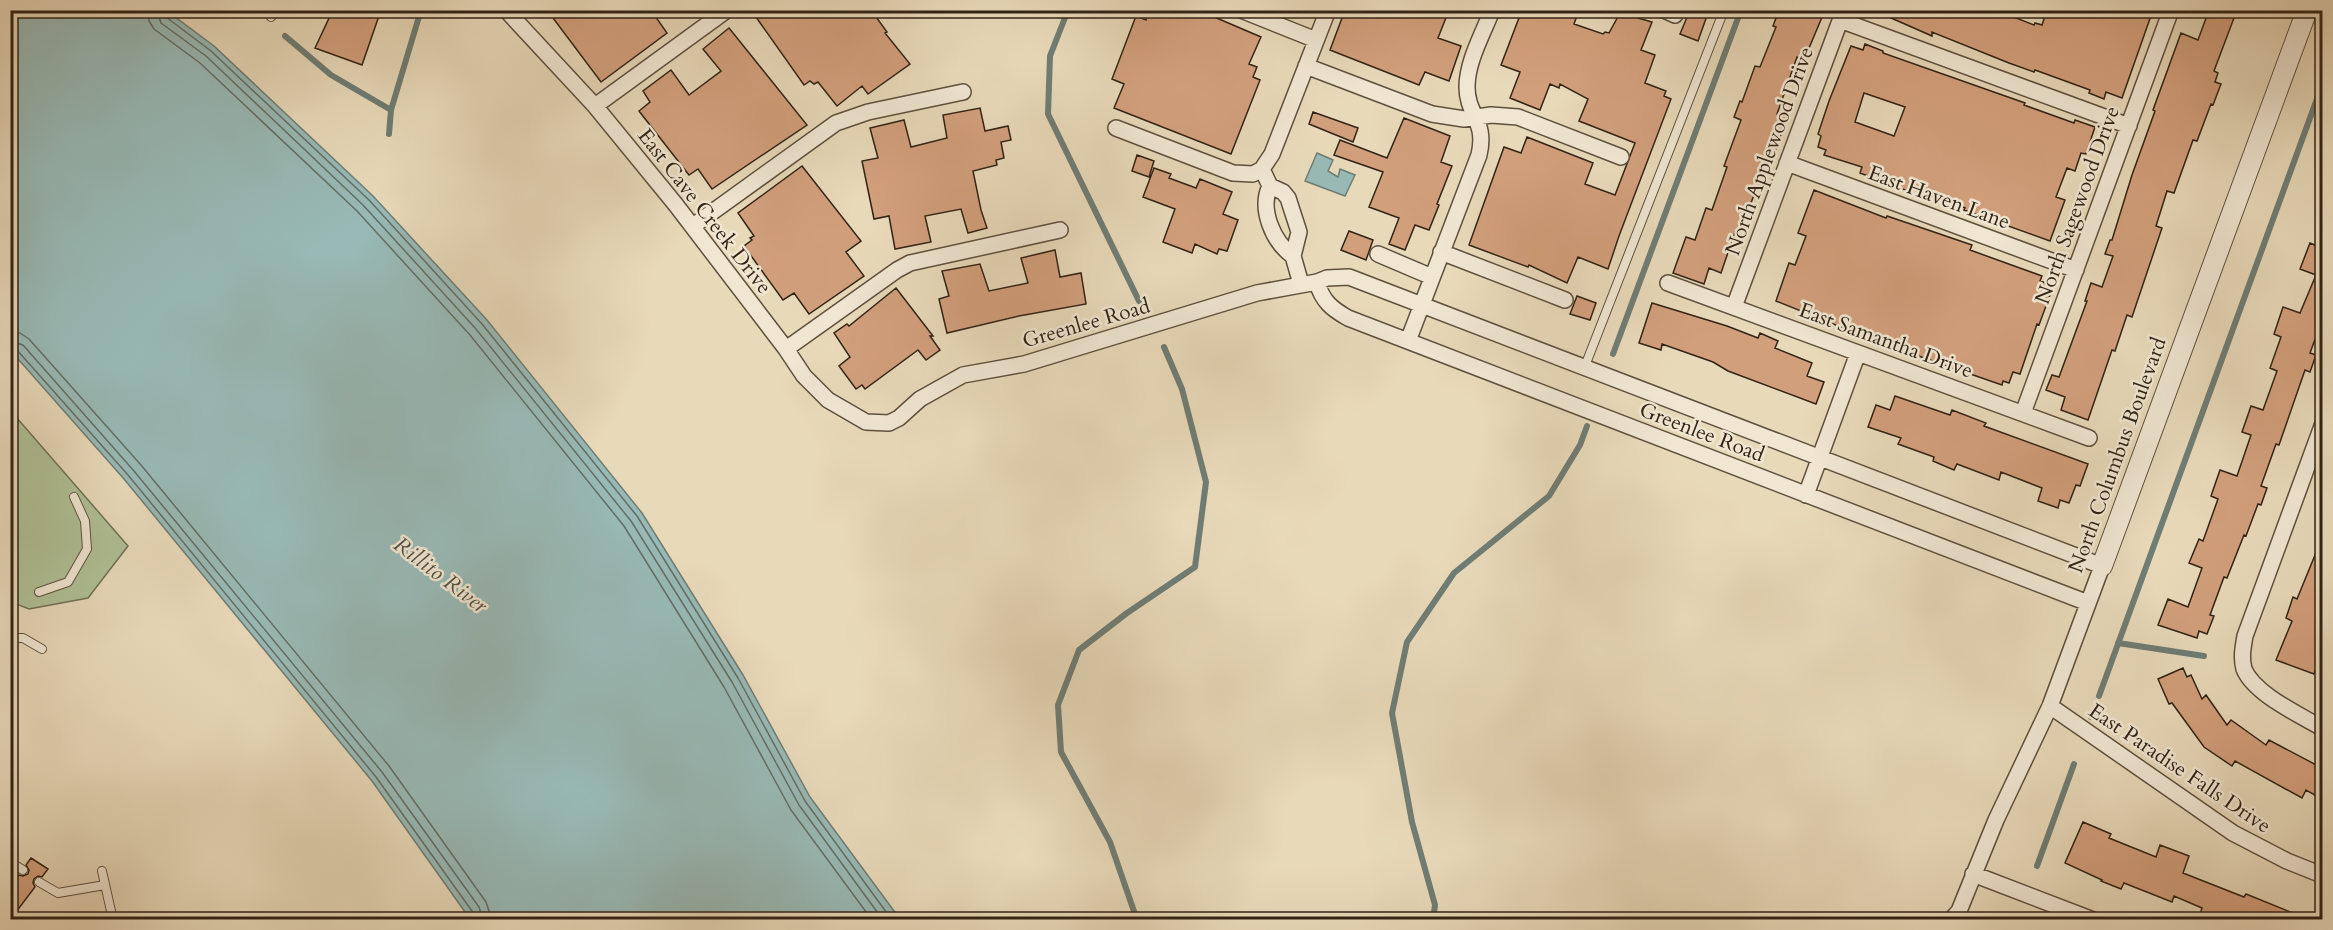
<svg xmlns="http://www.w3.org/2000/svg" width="2333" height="930" viewBox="0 0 2333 930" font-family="Cardo,serif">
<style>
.green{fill:#afc095;stroke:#707255;stroke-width:1.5}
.water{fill:#98b9b5;stroke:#6f7d75;stroke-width:1.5}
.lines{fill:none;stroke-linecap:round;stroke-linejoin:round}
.shore{stroke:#646e65;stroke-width:1.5}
.stream{stroke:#6f7d75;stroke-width:6}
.building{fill:#d29f7c;stroke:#312315;stroke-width:1.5;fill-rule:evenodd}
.service-casing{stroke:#5f503e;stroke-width:10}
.minor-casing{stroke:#5f503e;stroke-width:18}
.tertiary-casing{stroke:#5f503e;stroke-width:22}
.service{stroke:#f0e6d2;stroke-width:8}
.minor{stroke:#f0e6d2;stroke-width:15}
.tertiary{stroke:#f0e6d2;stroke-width:20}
.labels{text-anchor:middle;stroke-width:5;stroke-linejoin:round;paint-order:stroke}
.street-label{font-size:21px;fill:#312315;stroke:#f0e6d2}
.water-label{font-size:22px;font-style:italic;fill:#505045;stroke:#f0e6d2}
</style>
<rect width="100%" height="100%" fill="#e8d9b9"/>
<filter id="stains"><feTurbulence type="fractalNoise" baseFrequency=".00333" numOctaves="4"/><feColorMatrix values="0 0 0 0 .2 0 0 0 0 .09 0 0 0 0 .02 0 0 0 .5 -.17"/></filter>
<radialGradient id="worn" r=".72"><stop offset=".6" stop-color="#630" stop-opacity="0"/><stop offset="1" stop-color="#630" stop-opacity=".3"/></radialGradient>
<!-- green -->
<path class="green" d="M10 410 128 546 88 598 29 609 11 602Z"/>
<!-- water -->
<path class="water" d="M10 11H167L214 46 373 196 487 320 642 513 743 675 810 797 900 919H470L372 781 124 479 11 351Z
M1317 153 1333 160 1328 171 1338 177 1340 169 1355 175 1345 196 1305 181Z"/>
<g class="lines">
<!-- shore -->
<path class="shore" d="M148 10 149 21 154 29 200 63 357 211 470 335 624 526 724 687 791 810 872 920
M157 10 161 23 206 56 363 205 476 329 631 521 732 682 799 805 883 920
M164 10 166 17 211 51 369 200 482 324 637 516 738 678 805 801 892 920
M10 332 20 333 29 339 141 465 389 766 486 902 492 920
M10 341 23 345 134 471 382 772 479 907 483 920
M10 348 17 350 128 475 376 777 472 911 475 920"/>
<!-- stream -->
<path class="stream" d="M1068 10 1050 56 1048 114 1139 301
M285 36 331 75 391 110 389 134
M391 110 421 10
M1613 354 1741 10
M2118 643 2204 656
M2099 696 2322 85
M2091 717 2092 715
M2037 866 2074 764
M1137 920 1110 842 1061 752 1058 705 1079 650 1127 613 1195 567 1206 482 1182 389 1164 347
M1433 920 1435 905 1412 822 1392 713 1407 642 1454 573 1549 496 1580 445 1587 426"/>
</g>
<!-- building -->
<path class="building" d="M330 10H381L362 65 315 48 330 16Z
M547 10H651L667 33 601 82Z
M751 10H871L887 32 885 33 910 64 868 94 862 86 837 106 818 82 814 84 810 81 804 85Z
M1149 10H1198L1261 37 1249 64 1257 67 1253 77 1260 80 1231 154 1114 108 1124 84 1112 79 1136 16 1146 20Z
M1345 10H1359L1376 17 1377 10H1449L1438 38 1461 46 1449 81 1425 72 1419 85 1330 50Z
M1522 10H1579L1574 24 1603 34 1605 32 1609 33 1620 13 1652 22 1641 50 1655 55 1645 83 1666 91 1664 96 1671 99 1619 236 1608 269 1578 257 1567 283 1529 265 1528 267 1469 245 1504 147 1521 153 1527 137 1593 163 1585 184 1615 195 1635 143 1579 121 1588 99 1560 84 1559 88 1550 84 1540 110 1510 98 1520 72 1501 65Z
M1690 10H1709L1698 41 1680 34Z
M1779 10H1825L1804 60 1797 57 1777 114 1787 117 1770 166 1766 164 1739 234 1735 232 1721 273 1709 268 1704 284 1673 273 1686 237 1695 240 1706 208 1712 210 1727 167 1724 166 1741 120 1734 117 1740 101 1742 102 1755 66 1760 67 1776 27 1773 26Z
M1873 10H1996L2034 25 2035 23 2042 25 2047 10H2153L2122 98 2106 92 2104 99 2089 93 2090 90 2035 70 2034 72 2009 63 1932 32V36Z
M2209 10H2237L2214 71 2218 73 2215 82 2221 84 2213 105 2211 104 2197 141 2193 140 2174 193 2167 191 2156 226 2162 228 2132 317 2127 315 2115 351 2112 350 2088 420 2061 410 2065 397 2046 390 2052 375 2059 377 2087 301H2085L2091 283 2102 287 2113 256 2105 254 2110 240H2112L2132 175 2155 111 2153 110 2181 33 2198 40Z
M729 28 807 125 712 189 698 169 689 175 639 111 650 102 643 91 671 70 689 95 721 71 703 49Z
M1865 44 1883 51V53L2025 103 2024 105 2074 123 2075 120 2095 127 2086 154 2081 153 2075 171 2067 168 2056 197 2065 200 2050 241 1964 210 1965 208 1909 188 1908 191 1860 173 1862 167 1824 155 1826 150 1818 147 1821 136 1818 134 1829 101 1851 46 1863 50ZM1864 93 1905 107 1894 136 1855 122Z
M980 108 985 131 1008 126 1011 140 1001 142 1004 158 996 160 997 165 973 171 981 210 987 228 968 233 961 209 925 216 931 242 895 249 889 216 874 219 862 161 878 158 870 128 904 120 911 147 947 138 943 115Z
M1313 112 1358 128 1353 142 1309 124Z
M1404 118 1450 136 1441 162 1452 166 1437 204 1439 205 1429 230 1415 225 1405 250 1389 244 1399 218 1369 207 1383 172 1334 155 1340 140 1387 158Z
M1137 155 1154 161 1149 177 1132 171Z
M802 166 861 241 846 252 864 276 809 314 794 293 783 300 744 246 752 240 750 238 754 236 738 213Z
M1154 168 1171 174 1169 178 1196 188 1200 179 1232 192 1223 214 1238 220 1227 251 1219 249 1217 254 1195 244 1192 253 1163 242 1175 209 1143 197Z
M1814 190 1886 218 1887 216 1972 245 1970 250 2042 276 2040 281 2049 284 2045 293 2050 295 2039 325 2037 324 2020 374 2013 372 2009 383 2003 381 2002 385 1878 342 1776 301 1789 263 1795 265 1806 236 1798 233Z
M1349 231 1373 240 1366 260 1341 250Z
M2310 243 2322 248V320L2310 353 2316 355 2310 372 2305 370 2279 445 2276 444 2261 486 2267 488 2261 505 2258 504 2246 536 2244 535 2227 578 2224 577 2210 615 2214 616 2207 634 2199 631 2197 638 2158 625 2168 599 2188 607 2202 568 2189 563 2199 539 2203 541 2218 499 2211 496 2220 470 2237 476 2251 435 2242 432 2251 406 2263 410 2277 371 2270 368 2281 337 2274 334 2283 307 2300 313 2316 275 2300 269Z
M1055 250 1060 277 1081 273 1086 304 1019 316 947 333 939 299 949 296 942 271 980 264 989 291 1028 283 1021 258Z
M896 288 933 336H930L940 350 926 360 918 350 865 389 862 385 856 389 839 366 850 357 834 333 847 324 849 326Z
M1577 296 1596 303 1590 320 1570 314Z
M1652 303 1727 326 1758 338 1760 333 1778 341 1775 348 1812 363 1807 376 1824 382 1816 404 1728 371 1713 362 1662 344 1661 350 1639 343Z
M1895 396 1950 415 1952 410 1986 423 1984 426 2088 464 2080 486 2076 485 2069 503 2060 500 2058 508 2038 501 2042 488 2001 472 1999 480 1957 464 1954 470 1933 461 1934 457 1898 444 1901 438 1868 427 1876 405 1890 410Z
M2322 538V652L2314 674 2276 660 2292 621 2286 618 2293 597 2297 599Z
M2183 668 2187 677 2191 675 2202 699 2206 695 2227 725 2231 720 2266 745 2269 740 2322 768V799L2306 790 2302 798 2235 761 2232 766 2204 747 2172 703 2169 704 2158 679Z
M2083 822 2111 834 2109 838 2156 857 2160 845 2189 856 2183 873 2244 897 2246 894 2310 920H2198L2202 908 2174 896 2172 902 2124 883 2121 889 2101 881 2102 880 2065 863Z
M31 858 48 869 42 877 38 876 34 879 33 883 35 887 10 920V887L19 875 23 876 28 874 29 870 26 865Z"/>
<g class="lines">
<!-- service casing -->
<g class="service-casing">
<path id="service" d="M271 17 277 10
M1585 366 1724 10
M39 592 68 582 87 549 85 521 74 497
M10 638H23L42 649
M10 862 23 870
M102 871 113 920
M39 882 58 893 105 885"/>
</g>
<!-- minor casing -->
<g class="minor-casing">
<path id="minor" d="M506 10 595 106 676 205 786 349 804 376 828 400 866 422 889 423 899 418 920 399 963 375 1024 364 1257 293 1317 282 1327 278 1349 277 2102 566 2050 706 1996 820 1959 911 1951 920
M1241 10 1316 40
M1664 10 1675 15
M1840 20 2129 126
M1306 66 1432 114 1464 119 1491 115 1518 117 1621 157
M595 106 727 10
M1116 128 1233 173 1253 174 1262 169
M1787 163 2076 270
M1270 186 1283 192 1288 198 1299 232 1293 256 1301 284
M693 226 836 123 868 112 963 92
M1441 252 1565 300
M1378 254 1432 277
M1293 256C1273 242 1259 209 1270 186L1262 169 1272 154 1328 10
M1317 282C1322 301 1332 309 1348 318L2088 603
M1668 283 2089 438
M1734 307 1844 10
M1408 341 1479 155C1487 121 1467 115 1467 87 1467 61 1483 34 1492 10
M786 349 897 270 910 263 1060 230
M2023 413 2171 10
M2322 426 2245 636C2243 647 2241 658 2244 669 2254 694 2300 715 2322 728
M1806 495 1858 353
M2050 706 2233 833 2287 861 2322 875
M1973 874 2093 920"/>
</g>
<!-- tertiary casing -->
<g class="tertiary-casing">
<path id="tertiary" d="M2102 566 2307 10"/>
</g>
<!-- service -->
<use href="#service" class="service"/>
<!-- minor -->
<use href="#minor" class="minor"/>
<!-- tertiary -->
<use href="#tertiary" class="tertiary"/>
</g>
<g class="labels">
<!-- street labels -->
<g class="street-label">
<text transform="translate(1769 151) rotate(-70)" y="7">North Applewood Drive</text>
<text transform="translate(1939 197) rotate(20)" y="7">East Haven Lane</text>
<text transform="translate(2077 205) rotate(-70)" y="7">North Sagewood Drive</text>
<text transform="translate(705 211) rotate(52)" y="7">East Cave Creek Drive</text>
<text transform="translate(1086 323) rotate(-16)" y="7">Greenlee Road</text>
<text transform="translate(1886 340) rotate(20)" y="7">East Samantha Drive</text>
<text transform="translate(1702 432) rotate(21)" y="7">Greenlee Road</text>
<text transform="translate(2117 455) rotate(-70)" y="7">North Columbus Boulevard</text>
<text transform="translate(2180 768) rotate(34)" y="7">East Paradise Falls Drive</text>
</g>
<!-- water labels -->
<g class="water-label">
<text transform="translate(441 574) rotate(37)" y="8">Rillito River</text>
</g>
</g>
<!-- margin -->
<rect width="2333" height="930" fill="none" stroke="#e8d9b9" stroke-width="36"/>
<rect x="12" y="12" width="2309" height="906" fill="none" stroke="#312315" stroke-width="3"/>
<rect x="18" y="18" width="2297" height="894" fill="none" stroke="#312315" stroke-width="1.5"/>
<rect width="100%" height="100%" filter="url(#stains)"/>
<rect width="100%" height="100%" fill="url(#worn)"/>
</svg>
